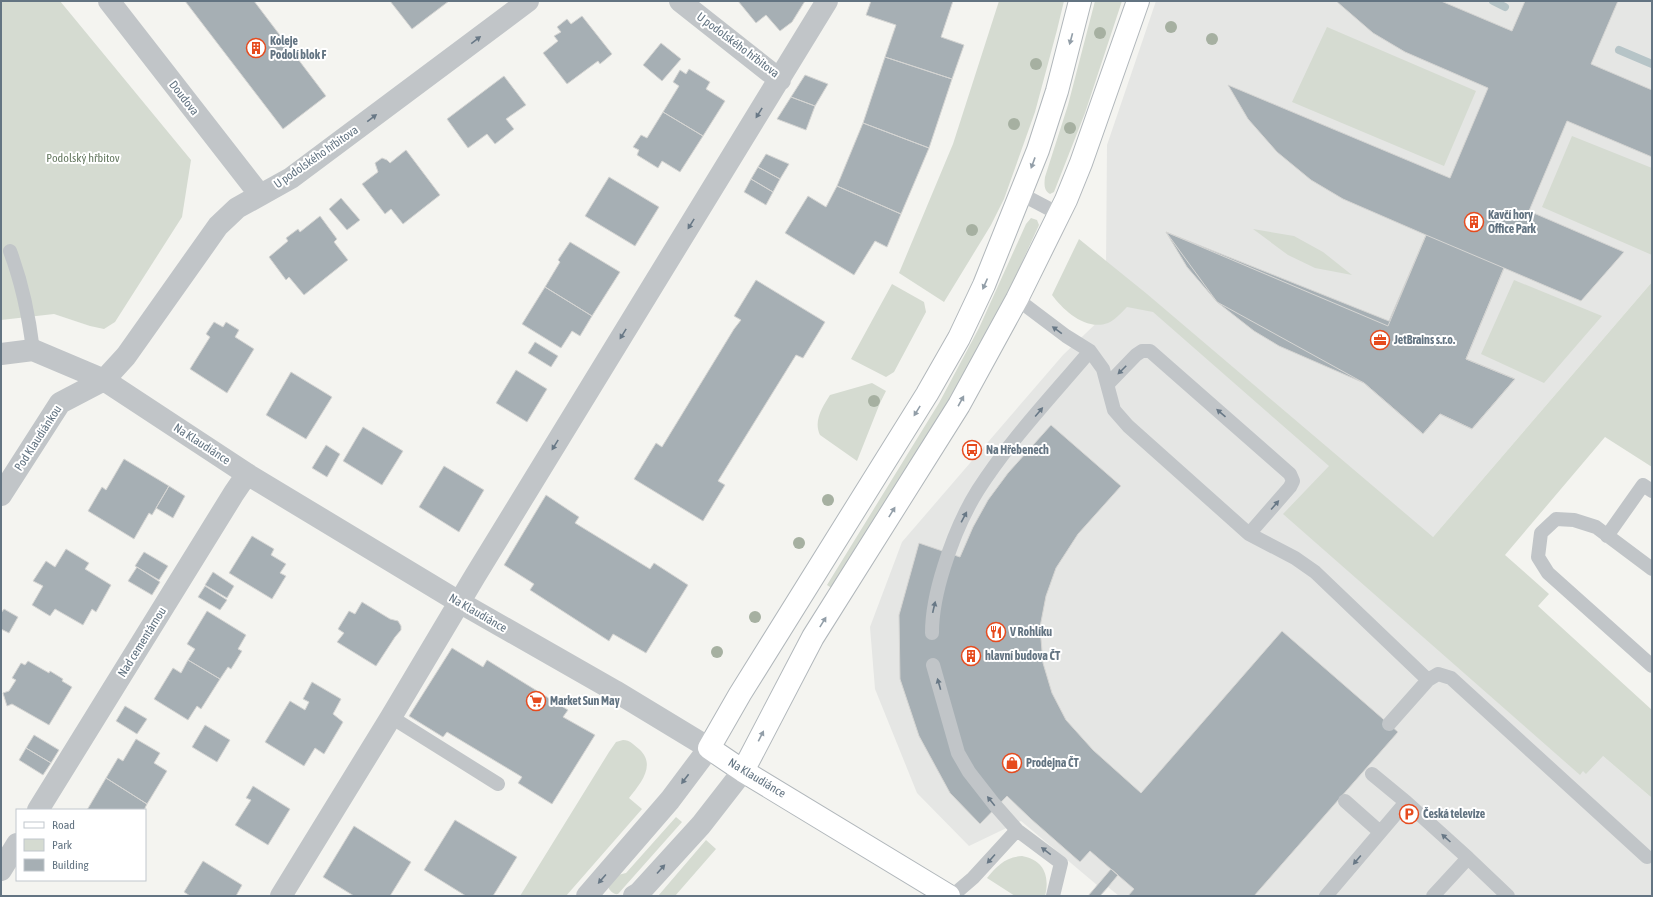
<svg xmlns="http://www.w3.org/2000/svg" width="1653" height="897" viewBox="0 0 1653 897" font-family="'Asap Condensed',sans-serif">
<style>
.built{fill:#e5e6e4}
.green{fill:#d5dbd1}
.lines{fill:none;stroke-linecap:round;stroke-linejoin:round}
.stream{stroke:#b6c4c7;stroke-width:8}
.building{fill:#a6afb4;stroke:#d5d5d3}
.secondary-casing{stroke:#b1b7bb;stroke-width:24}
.lane{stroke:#c1c5c8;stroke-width:14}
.street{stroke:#c1c5c8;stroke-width:22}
.secondary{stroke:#fff;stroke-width:22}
.tree{fill:#a6b0a1}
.oneway{fill:#929ea8}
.oneway2{fill:#687886}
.labels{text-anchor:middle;stroke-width:4;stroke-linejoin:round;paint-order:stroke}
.poi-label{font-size:12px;font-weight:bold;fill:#637482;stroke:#fff;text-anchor:start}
.street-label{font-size:12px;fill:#637482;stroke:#fff}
.park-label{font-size:12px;fill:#667961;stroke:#fff}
</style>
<rect width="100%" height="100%" fill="#f4f4f0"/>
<!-- built -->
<path class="built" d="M1156 1H1652V282L1433 537 1603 756 1652 798V896H1119L1108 887 1097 885 1021 821 969 846 917 793 875 689 870 627 902 542 1063 355 1130 291 1106 269 1107 145Z"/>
<!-- green -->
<path class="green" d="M1 1H60L191 160 182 217 115 322 104 329 90 326 54 314 1 320Z
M999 1H1064L1057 30 1035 112 1004 199 991 225 944 302 899 273 953 144Z
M1095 1H1122L1085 113 1054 192 1050 194C1044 191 1044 184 1045 177L1068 105Z
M1327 27 1476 91 1444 166 1292 102Z
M1572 136 1652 168V255L1542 207Z
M1031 218 1037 220 1039 225 1012 284 951 397 833 589 827 585 939 403 979 328 1026 224Z
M1253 229 1294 236 1323 252 1352 275 1315 268 1288 255Z
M1079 239 1147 294 1433 537 1652 282V467L1605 437 1505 555 1549 594 1538 606 1652 710V798L1603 756 1586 774 1583 771 1580 775 1283 514 1329 466 1153 312 1127 307C1122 312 1115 320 1108 323 1086 331 1064 311 1052 295Z
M1514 280 1602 316 1544 383 1481 354Z
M892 284 924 302 926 312 894 372 886 377 851 359Z
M872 383 886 391 880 403 857 461 820 435C813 421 823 406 830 395Z
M623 740C630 740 634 745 639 749 657 765 640 784 629 798L642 809 566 896H520L609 752 616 742Z
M676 817 682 822 618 894C614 895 610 891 608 887L618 875 626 873Z
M706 840 716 849 675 896H658Z
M1022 856C1044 860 1050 876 1045 896H1015L987 878C997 866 1005 857 1022 856Z"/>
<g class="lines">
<!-- stream -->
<path class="stream" d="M1493 1 1505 7
M1619 50 1652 64"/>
</g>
<!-- building -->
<path class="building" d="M185 1H254L326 96 283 129Z
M390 1H449L412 29Z
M738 1H805L792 22 780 31 766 15 756 23Z
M871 1H953L941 37 964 45 952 79 885 57 896 25 866 15Z
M1336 1H1441L1512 31 1525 1H1618L1591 64 1652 90V157L1567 121 1529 211 1624 252 1581 301 1504 268 1466 359 1515 379 1472 429 1440 414 1423 434 1364 383 1279 346 1254 331 1217 302 1187 267 1166 232 1388 326 1426 235 1343 199 1311 180 1277 152 1248 119 1228 85 1450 178 1488 88 1405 52 1373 33Z
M582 16 612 54 600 64 598 61 567 84 543 53 558 41 554 36 561 32 557 27 567 19 571 24Z
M661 43 681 59 662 81 643 65Z
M885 57 952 79 929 148 863 123Z
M689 69 710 82 706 89 725 101 703 136 663 112 679 86 673 82 680 70 686 74Z
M805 75 828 84 815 106 791 97Z
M504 76 526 105 506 119 514 129 495 144 487 134 468 148 447 119Z
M791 97 815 106 806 130 777 119Z
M663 112 703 136 680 172 662 161 658 168 637 155 639 150 633 147 641 135 647 138Z
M863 123 929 148 901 214 837 186Z
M406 150 440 195 403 224 391 209 385 214 362 184 378 172 375 163 382 158 387 160 390 163Z
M766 154 789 164 780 179 758 167Z
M758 167 780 179 773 192 751 179Z
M609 177 659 207 635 246 585 216Z
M751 179 773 192 766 205 744 192Z
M837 186 901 214 887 247 875 241 854 275 785 233 808 196 826 207Z
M341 198 360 220 347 230 329 209Z
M320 216 337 239 334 242 348 260 304 295 289 277 286 280 269 257 288 241 286 238 298 229 300 232Z
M1166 232 1389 321 1426 235 1504 268 1466 359 1515 379 1472 429 1440 414 1423 434 1364 383 1217 302Z
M570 242 620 272 592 316 545 287 560 262 558 260Z
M756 280 825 322 803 358 796 355 718 481 725 485 703 521 634 479 656 443 662 447 734 329 741 320 734 316Z
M545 287 592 316 580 336 572 331 561 348 522 324Z
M214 322 223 327 226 322 239 330 235 337 254 349 227 393 190 369 210 337 206 334Z
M535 342 558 356 551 367 528 353Z
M516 370 547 389 527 422 496 403Z
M291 372 332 397 306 439 266 415Z
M1051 425 1121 486 1078 534 1056 568 1046 596 1040 627 1043 663 1052 693 1066 720 1093 750 1141 793 1282 631 1398 732 1254 896H1128L1134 889 1090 851 1080 862 1031 819 1007 796 980 824 950 793 919 736 900 679 899 615 919 543 960 557 973 527 988 500 1008 473Z
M363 427 403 451 382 485 343 461Z
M326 445 340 454 327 477 312 468Z
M124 459 169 486 152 515 149 513 134 539 88 511 102 487 106 490Z
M444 466 484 490 459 532 419 507Z
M169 486 185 496 173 518 156 508Z
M546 495 579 517 575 523 650 569 654 563 688 585 646 653 613 634 609 641 530 590 534 584 504 565Z
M252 536 274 549 271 555 286 564 280 573 286 576 272 599 229 573Z
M66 549 89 563 85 569 111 585 96 612 92 609 83 625 55 609 50 616 32 605 43 586 33 581 46 561 55 567Z
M144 552 168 566 159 580 135 566Z
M137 567 160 582 152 595 128 581Z
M213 572 234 586 227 598 205 585Z
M205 586 227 600 220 610 198 597Z
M362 602 390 619 398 621 401 626V630L395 637 376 666 337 642 344 633 338 629 349 611 355 614Z
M4 609 18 617 9 633 1 629V613Z
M207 611 246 635 238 649 242 651 231 669 228 667 220 679 188 660 195 649 187 644Z
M452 648 483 667 487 660 568 710 563 717 595 735 552 804 518 783 522 777 447 732 443 737 409 716Z
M188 660 220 679 201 709 197 706 188 720 154 699 173 668 181 673Z
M28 661 49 673 50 671 63 679 62 681 72 687 49 725 12 704 7 706 3 693 9 691 16 680 12 678 21 663 25 665Z
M312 682 341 699 333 714 343 722 324 754 315 748 304 766 265 742 290 701 305 710 309 702 303 699Z
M125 706 147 719 137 734 116 721Z
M205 725 230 740 217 762 192 747Z
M34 735 59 750 51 763 26 748Z
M136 739 160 753 154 763 167 771 147 804 106 778 118 758 123 761Z
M26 748 51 763 43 775 19 760Z
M106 778 147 804 144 810H87Z
M253 786 290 809 268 845 235 825 251 800 246 798Z
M455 820 517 857 493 896H466L424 870Z
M354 826 411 862 390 896H354L323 877Z
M203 861 242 885 236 896H190L184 892Z
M1111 869 1118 875 1108 887 1100 896H1088Z"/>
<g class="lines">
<!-- secondary casing -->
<g class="secondary-casing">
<path id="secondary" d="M743 771 813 637 959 405 1017 299 1066 200 1081 163 1138 1
M949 896 743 771 709 748 740 694 927 394 959 338 984 285 1038 150 1057 91 1080 1"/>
</g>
<!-- lane -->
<path class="lane" d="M1021 194 1059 214
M10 251C22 283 29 317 33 350
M1017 299 1066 336 1090 351 1103 369 1114 410 1128 426 1249 534 1295 558 1315 572 1428 680 1389 724
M1108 384 1136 355 1142 351H1150L1290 474 1293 481 1290 487 1249 534
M1607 536 1643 485 1652 491
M1652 569 1596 527 1574 520 1556 519 1541 533 1538 557 1548 573 1652 666
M932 633C932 610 937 589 944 567 952 541 963 514 978 490 1010 440 1052 396 1090 351
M933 665 958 753 969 772 994 804 1017 830 1061 863 1053 896
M1428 680 1438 674 1451 678 1647 857
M391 717 498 784
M1372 774 1406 802
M1345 801 1380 832
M1468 858 1508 896
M952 896 973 878 1017 830
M1326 896 1406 802 1468 858 1433 896"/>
<!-- street -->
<path class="street" d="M109 1 260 195
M680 1 780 80
M1 354 33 350 104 380 247 474 459 602 615 691 709 748 670 800 587 896
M1 495 60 403 104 380 126 356 218 226 237 208 291 178 528 1
M38 810 234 493 247 474
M1 870 17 844
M281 896 391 717 475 576 827 1
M634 896 639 893 701 825 743 771"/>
<!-- secondary -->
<use href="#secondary" class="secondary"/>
</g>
<!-- trees -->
<g class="tree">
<circle cx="1171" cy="27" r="6"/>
<circle cx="1100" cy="33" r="6"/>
<circle cx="1212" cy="39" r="6"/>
<circle cx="1036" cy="64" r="6"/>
<circle cx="1014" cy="124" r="6"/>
<circle cx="1070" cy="128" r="6"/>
<circle cx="972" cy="230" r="6"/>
<circle cx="874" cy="401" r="6"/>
<circle cx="828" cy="500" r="6"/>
<circle cx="799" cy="543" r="6"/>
<circle cx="755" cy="617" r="6"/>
<circle cx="717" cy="652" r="6"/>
</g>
<!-- one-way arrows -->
<defs><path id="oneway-solid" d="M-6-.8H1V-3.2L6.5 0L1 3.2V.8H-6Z"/></defs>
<g class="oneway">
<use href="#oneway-solid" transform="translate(1071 39) rotate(105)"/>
<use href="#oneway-solid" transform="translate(1033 163) rotate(110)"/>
<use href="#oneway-solid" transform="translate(985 284) rotate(114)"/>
<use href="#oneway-solid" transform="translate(961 401) rotate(-61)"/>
<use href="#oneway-solid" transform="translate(917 411) rotate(122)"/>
<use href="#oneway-solid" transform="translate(892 512) rotate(-58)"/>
<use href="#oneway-solid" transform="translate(823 622) rotate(-58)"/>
<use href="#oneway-solid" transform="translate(761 736) rotate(-63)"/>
</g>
<g class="oneway2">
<use href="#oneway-solid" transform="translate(476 40) rotate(-37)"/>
<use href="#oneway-solid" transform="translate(759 113) rotate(122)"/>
<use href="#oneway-solid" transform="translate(372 118) rotate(-37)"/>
<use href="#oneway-solid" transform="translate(691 224) rotate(122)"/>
<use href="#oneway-solid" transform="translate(1057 330) rotate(-144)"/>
<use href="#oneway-solid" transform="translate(623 334) rotate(122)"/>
<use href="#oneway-solid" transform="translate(1122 370) rotate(135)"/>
<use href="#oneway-solid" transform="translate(1039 412) rotate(-50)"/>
<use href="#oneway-solid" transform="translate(1221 413) rotate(-139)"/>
<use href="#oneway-solid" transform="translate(555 445) rotate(122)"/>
<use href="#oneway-solid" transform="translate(1275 505) rotate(-49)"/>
<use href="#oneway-solid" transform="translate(964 517) rotate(-62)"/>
<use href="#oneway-solid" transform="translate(934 607) rotate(-77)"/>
<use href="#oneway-solid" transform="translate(939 684) rotate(-106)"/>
<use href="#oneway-solid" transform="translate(685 779) rotate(127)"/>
<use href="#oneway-solid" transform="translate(991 801) rotate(-129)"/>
<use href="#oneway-solid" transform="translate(1446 838) rotate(-138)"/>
<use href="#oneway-solid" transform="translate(1046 851) rotate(-143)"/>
<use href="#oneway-solid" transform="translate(991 859) rotate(132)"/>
<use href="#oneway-solid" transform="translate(1357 860) rotate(130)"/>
<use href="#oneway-solid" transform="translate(661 869) rotate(-48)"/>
<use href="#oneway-solid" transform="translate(602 879) rotate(131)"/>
</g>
<!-- icons -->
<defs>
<g id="building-ring" transform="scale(1)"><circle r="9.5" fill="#fff" stroke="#e64b1e" stroke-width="1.5"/><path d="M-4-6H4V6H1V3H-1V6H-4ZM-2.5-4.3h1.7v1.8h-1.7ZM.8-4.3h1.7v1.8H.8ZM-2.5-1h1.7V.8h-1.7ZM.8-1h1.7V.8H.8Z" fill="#e64b1e"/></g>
<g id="office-ring" transform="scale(1)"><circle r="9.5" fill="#fff" stroke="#e64b1e" stroke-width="1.5"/><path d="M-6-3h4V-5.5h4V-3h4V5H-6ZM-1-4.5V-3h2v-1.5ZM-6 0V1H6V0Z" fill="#e64b1e"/></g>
<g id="bus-ring" transform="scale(1)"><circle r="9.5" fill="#fff" stroke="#e64b1e" stroke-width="1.5"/><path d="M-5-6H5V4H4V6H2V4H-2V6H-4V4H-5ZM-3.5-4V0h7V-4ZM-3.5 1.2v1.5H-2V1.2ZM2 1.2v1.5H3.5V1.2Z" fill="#e64b1e"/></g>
<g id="restaurant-ring" transform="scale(1)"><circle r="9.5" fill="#fff" stroke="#e64b1e" stroke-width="1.5"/><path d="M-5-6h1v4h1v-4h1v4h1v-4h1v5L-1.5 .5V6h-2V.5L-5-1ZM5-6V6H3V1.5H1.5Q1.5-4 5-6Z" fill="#e64b1e"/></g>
<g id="supermarket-ring" transform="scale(1)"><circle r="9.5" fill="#fff" stroke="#e64b1e" stroke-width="1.5"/><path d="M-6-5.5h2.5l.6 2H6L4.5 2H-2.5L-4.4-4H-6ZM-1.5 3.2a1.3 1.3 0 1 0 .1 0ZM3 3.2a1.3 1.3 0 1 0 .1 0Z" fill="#e64b1e"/></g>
<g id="shop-ring" transform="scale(1)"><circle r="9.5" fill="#fff" stroke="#e64b1e" stroke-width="1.5"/><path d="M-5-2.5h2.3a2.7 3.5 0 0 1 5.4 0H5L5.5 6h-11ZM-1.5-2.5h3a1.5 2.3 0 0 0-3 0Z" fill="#e64b1e"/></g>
<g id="parking-ring" transform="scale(1)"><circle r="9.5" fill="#fff" stroke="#e64b1e" stroke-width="1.5"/><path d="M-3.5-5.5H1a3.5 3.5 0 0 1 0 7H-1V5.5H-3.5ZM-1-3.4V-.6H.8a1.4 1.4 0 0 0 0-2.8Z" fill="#e64b1e"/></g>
</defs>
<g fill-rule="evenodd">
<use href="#building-ring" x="256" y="48"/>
<use href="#building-ring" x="1474" y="222"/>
<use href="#office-ring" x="1380" y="340"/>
<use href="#bus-ring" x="972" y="450"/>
<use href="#restaurant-ring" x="996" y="632"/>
<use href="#building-ring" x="971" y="656"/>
<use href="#supermarket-ring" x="536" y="701"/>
<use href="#shop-ring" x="1012" y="763"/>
<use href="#parking-ring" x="1409" y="814"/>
</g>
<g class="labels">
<!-- poi labels -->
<g class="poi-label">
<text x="270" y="45">Koleje<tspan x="270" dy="14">Podolí blok F</tspan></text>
<text x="1488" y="219">Kavčí hory<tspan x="1488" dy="14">Office Park</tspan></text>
<text x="1394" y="344">JetBrains s.r.o.</text>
<text x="986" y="454">Na Hřebenech</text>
<text x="1010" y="636">V Rohlíku</text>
<text x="985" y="660">hlavní budova ČT</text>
<text x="550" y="705">Market Sun May</text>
<text x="1026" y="767">Prodejna ČT</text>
<text x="1423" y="818">Česká televize</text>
</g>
<!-- street labels -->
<g class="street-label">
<text transform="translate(738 45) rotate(37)" y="4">U podolského hřbitova</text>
<text transform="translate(184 98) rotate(52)" y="4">Doudova</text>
<text transform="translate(316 157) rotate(-35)" y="4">U podolského hřbitova</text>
<text transform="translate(38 438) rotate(-57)" y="4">Pod Klaudiánkou</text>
<text transform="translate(202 444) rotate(33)" y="4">Na Klaudiánce</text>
<text transform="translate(478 613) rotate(30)" y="4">Na Klaudiánce</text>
<text transform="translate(142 642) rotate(-58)" y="4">Nad cementárnou</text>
<text transform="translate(757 778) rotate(31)" y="4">Na Klaudiánce</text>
</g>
<!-- park labels -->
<g class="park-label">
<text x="83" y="162">Podolský hřbitov</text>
</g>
</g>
<!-- border -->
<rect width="1653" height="897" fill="none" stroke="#637482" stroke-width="4"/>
<!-- legend -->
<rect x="16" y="809" width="130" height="72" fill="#ffffff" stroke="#c1c7cd"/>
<rect x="24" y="822" width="20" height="6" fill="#ffffff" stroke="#c1c7cd"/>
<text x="52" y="829" font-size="12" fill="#637482">Road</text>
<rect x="24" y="839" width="20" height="12" fill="#d5dbd1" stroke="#c1c7cd"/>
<text x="52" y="849" font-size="12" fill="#637482">Park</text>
<rect x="24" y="859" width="20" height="12" fill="#a6afb4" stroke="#c1c7cd"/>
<text x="52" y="869" font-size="12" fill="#637482">Building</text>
</svg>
